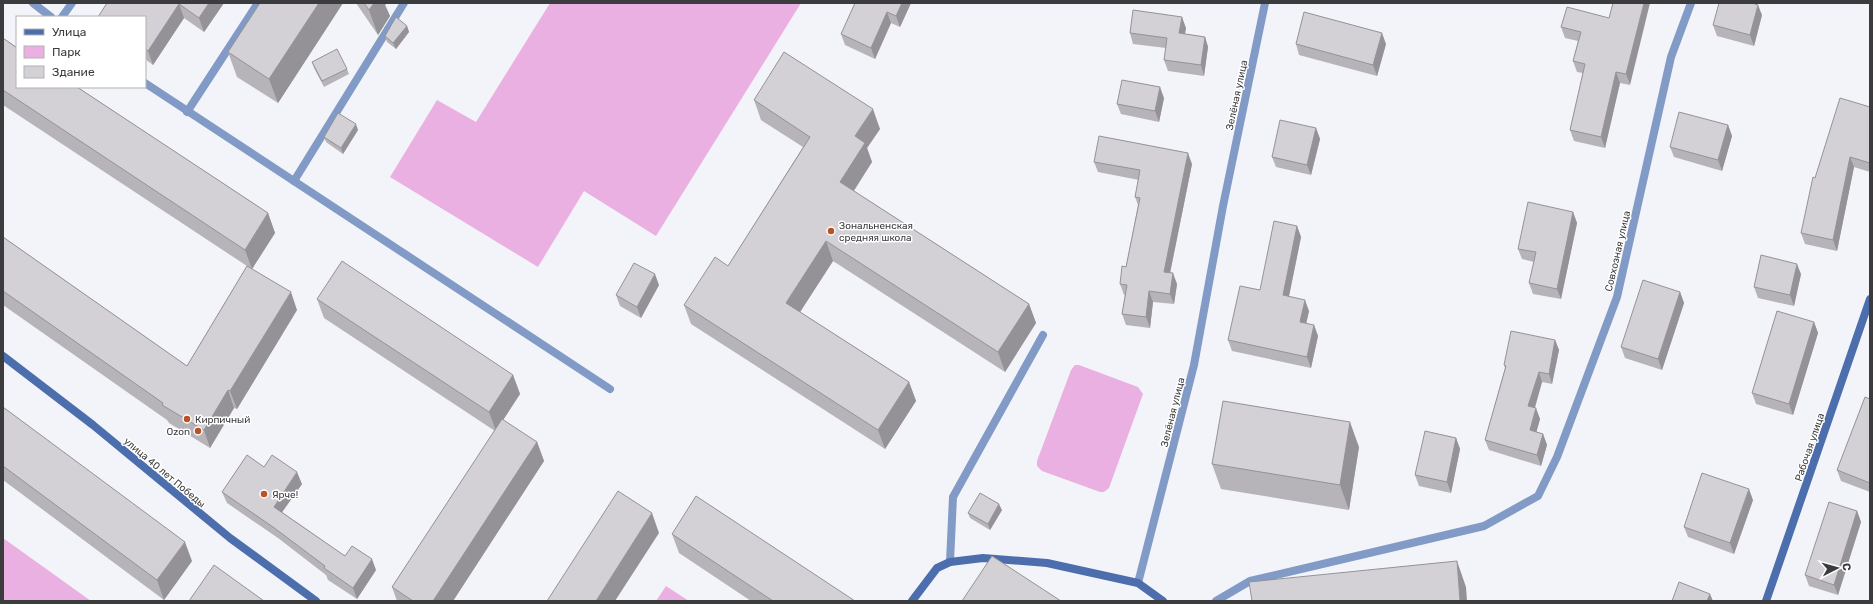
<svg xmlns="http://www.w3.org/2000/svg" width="1873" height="604" viewBox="0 0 1873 604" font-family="Rubik,sans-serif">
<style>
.green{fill:#ebb0e2}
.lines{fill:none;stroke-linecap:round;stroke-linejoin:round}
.lane{stroke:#829bc6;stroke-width:8}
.street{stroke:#829bc6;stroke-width:8}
.secondary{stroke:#4c6ead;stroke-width:8}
.wall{fill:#b6b4b8}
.shaded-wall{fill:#949296}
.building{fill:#d4d1d6;stroke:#949296}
.poi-dot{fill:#b95228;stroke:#fff;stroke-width:1.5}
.labels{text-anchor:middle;stroke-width:3;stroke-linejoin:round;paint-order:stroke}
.street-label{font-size:10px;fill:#3b3c3e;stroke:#fff}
.poi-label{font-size:10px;fill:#3b3c3e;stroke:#fff;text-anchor:start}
</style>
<rect width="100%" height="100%" fill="#f3f4f9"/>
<!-- green -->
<path class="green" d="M550 3H801L656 236 584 191 538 267 390 177 437 100 476 122Z
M1075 365H1079L1138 387 1143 394 1109 488 1104 492H1100L1042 471 1037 466V461L1071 370Z
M3 538 91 601H3Z
M666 586 689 601H656Z"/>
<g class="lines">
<!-- lane -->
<path class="lane" d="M62 17 72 3
M187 112 258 3
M294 181 404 3
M950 562 953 497 1043 335"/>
<!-- street -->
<path class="street" d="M33 3 51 17
M145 83 610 389
M1138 583 1194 365 1223 206 1265 3
M1216 601 1250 581 1484 526 1538 496 1557 457 1617 297 1671 57 1691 3"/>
<!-- secondary -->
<path class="secondary" d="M3 356 93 425 230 538 316 601
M912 601 937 568 950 562 983 558 1047 563 1138 583 1163 601
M1766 601 1870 299"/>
</g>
<!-- wall -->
<path class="wall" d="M107 3H224L204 32 184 18 153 65 145 59V17Z
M260 3H343L278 103 237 77 228 52Z
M356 3H387L385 5 390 16 378 35Z
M852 3H911L900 27 891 23 875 59 845 45 841 34 855 4Z
M1762 15 1754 46 1717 36 1713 25Z
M1609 18 1630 85 1620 83 1605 148 1574 141 1570 130 1583 73 1577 72 1573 61 1578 41 1565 38 1561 27Z
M407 26 409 32 396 49 387 42 385 36Z
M1186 28 1185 34 1205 37 1208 47 1204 76 1168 71 1164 60 1166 48 1133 44 1130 33Z
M3 38 268 213 275 233 252 269 297 310 237 409 234 408 210 448 169 423 167 420 3 305V237L187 366 247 266 3 105Z
M1296 44H1386L1377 76 1299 55Z
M312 62 347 69 349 74 324 87 314 68Z
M1164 98 1159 122 1121 114 1117 104Z
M754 100 880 129 867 148 872 162 854 191 1029 304 1036 323 1005 372 833 261 800 312 909 382 916 401 885 449 691 324 684 305 728 266 803 147 761 120Z
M1870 107V172L1854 167 1837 251 1805 244 1801 233 1815 178Z
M1728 125 1732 136 1722 171 1674 157 1670 147Z
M1316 128 1320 139 1311 175 1276 167 1272 157Z
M358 130 343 154 326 142 324 137Z
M1094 162 1192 164 1170 273 1177 284 1174 304 1153 302 1150 328 1126 325 1122 314 1125 295H1124L1120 284 1126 267 1138 205 1135 197 1139 180 1098 172Z
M1573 212 1577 223 1561 299 1533 294 1529 283 1534 262 1522 259 1518 249Z
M1297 226 1301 237 1289 296 1309 311 1306 324 1314 325 1318 336 1311 368 1232 351 1228 340 1260 290Z
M1801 274 1794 306 1758 298 1754 287Z
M659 285 641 318 620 306 616 295Z
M1680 292 1684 303 1662 370 1625 358 1621 347Z
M317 299 513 375 520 394 503 420 537 442 544 461 453 601H397L392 587 495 431 324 318Z
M1814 322 1818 333 1793 415 1756 404 1752 393Z
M1555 340 1559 350 1552 384 1542 382 1535 408 1540 419 1536 432 1543 434 1547 445 1541 466 1489 450 1485 440 1505 368 1504 365Z
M1870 399V492L1841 481 1837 470Z
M3 407 192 561 164 600 3 480Z
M1456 438 1460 449 1451 493 1419 486 1415 475Z
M1359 447 1349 510 1221 489 1212 464Z
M264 467 302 484 282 512 345 556 376 570 357 599 328 580 326 575 278 538 227 503 222 492Z
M1753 500 1734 554 1688 537 1684 527Z
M1002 510 990 530 970 518 968 513Z
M1857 511 1861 522 1838 595 1809 586 1805 575Z
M672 534 855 601H751L679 553Z"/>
<!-- shaded-wall -->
<path class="shaded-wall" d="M209 3H224L204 32 199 18Z
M319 3H343L278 103 269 79Z
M374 3H387L385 5 390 16 378 35 369 10Z
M902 3H911L900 27 896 16Z
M1644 3H1650L1630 85 1626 74Z
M179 4 184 18 153 65 148 51Z
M1758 5 1762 15 1754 46 1750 35Z
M887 12 891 23 875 59 871 48Z
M1182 17 1186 28 1183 44 1179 33Z
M407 26 409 32 396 49 393 43Z
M1382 33 1386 44 1377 76 1373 65Z
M1205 37 1208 47 1204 76 1201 65Z
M1616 72 1620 83 1605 148 1601 137Z
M1160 87 1164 98 1159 122 1155 111Z
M873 109 880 129 867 148 872 162 847 201 840 182 855 136Z
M356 124 358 130 343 154 341 148Z
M1728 125 1732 136 1722 171 1718 160Z
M1316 128 1320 139 1311 175 1307 165Z
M1188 153 1192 164 1168 283 1164 272Z
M1850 157 1854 167 1837 251 1833 240Z
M1573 212 1577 223 1561 299 1557 289Z
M268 213 275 233 252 269 245 250Z
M1297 226 1301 237 1287 306 1283 295Z
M826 241 833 261 793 323 786 303Z
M1797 264 1801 274 1794 306 1790 295Z
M1173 273 1177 284 1174 304 1170 294Z
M655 274 659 285 641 318 637 307Z
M1149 291 1153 302 1150 328 1146 317Z
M291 292 297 310 237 409 230 391Z
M1680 292 1684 303 1662 370 1658 359Z
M1305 300 1309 311 1304 333 1300 322Z
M1029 304 1036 323 1005 372 998 352Z
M1814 322 1818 333 1793 415 1789 404Z
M1314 325 1318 336 1311 368 1307 357Z
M1555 340 1559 350 1552 384 1549 374Z
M1539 372 1542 382 1532 417 1528 406Z
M513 375 520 394 496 431 489 412Z
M909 382 916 401 885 449 878 430Z
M228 390 234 408 210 448 204 430Z
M1536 408 1540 419 1534 441 1530 430Z
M1350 422 1359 447 1349 510 1340 485Z
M1543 434 1547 445 1541 466 1537 455Z
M1456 438 1460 449 1451 493 1447 482Z
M537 442 544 461 453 601H433Z
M297 472 302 484 278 518 274 507Z
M1749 489 1753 500 1734 554 1730 543Z
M999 504 1002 510 990 530 988 524Z
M1857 511 1861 522 1838 595 1834 585Z
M652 513 659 533 615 601H596Z
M185 542 192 561 164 600 157 580Z
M372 559 376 570 357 599 353 588Z
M1457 561 1466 587 1467 601H1460Z
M1710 594 1713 601H1707Z"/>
<!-- building -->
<path class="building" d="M107 3H209L199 18 179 4 148 51 145 49V17H98Z
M260 3H319L269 79 228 52Z
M364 3H374L369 10Z
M855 3H902L896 16 887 12 871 48 841 34Z
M1613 3H1644L1626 74 1616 72 1601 137 1570 130 1585 64 1573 61 1581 32 1561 27 1567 7 1609 18Z
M1719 3H1752L1758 5 1750 35 1713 25Z
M1133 10 1182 17 1179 33 1205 37 1201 65 1164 60 1167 38 1130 33Z
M1304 12 1382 33 1373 65 1296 44Z
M396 17 407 26 393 43 385 36Z
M3 38 17 48V87H77L268 213 245 250 3 90Z
M337 49 347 69 322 81 312 62Z
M784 52 873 109 855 136 865 143 840 182 1029 304 998 352 826 241 786 303 909 382 878 430 684 305 715 257 728 266 810 137 754 100Z
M1122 80 1160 87 1155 111 1117 104Z
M1840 98 1870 107V163L1850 157 1833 240 1801 233 1813 177 1815 178Z
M1679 112 1728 125 1718 160 1670 147Z
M338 113 356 124 341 148 324 137Z
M1280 120 1316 128 1307 165 1272 157Z
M1099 136 1188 153 1164 272 1173 273 1170 294 1149 291 1146 317 1122 314 1127 285 1120 284 1122 266 1126 267 1140 198 1135 197 1140 170 1094 162Z
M1528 202 1573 212 1557 289 1529 283 1536 252 1518 249Z
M1274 221 1297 226 1283 295 1305 300 1300 322 1314 325 1307 357 1228 340 1240 286 1260 290Z
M3 237 187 366 247 266 291 292 230 391 228 390 204 430 162 405 163 403 3 291Z
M1761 255 1797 264 1790 295 1754 287Z
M342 261 513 375 489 412 317 299Z
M634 263 655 274 637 307 616 295Z
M1643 280 1680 292 1658 359 1621 347Z
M1777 311 1814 322 1789 404 1752 393Z
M1511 331 1555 340 1549 374 1539 372 1528 406 1536 408 1530 430 1543 434 1537 455 1485 440 1506 366 1504 365Z
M1865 397 1870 399V483L1837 470Z
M1223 401 1350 422 1340 485 1212 464Z
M3 407 185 542 157 580 3 466Z
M502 419 537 442 433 601H413L392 587Z
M1425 431 1456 438 1447 482 1415 475Z
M247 455 264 467 272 455 297 472 274 507 345 556 352 546 372 559 353 588 324 568 325 566 273 527 222 492Z
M1702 473 1749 489 1730 543 1684 527Z
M618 491 652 513 596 601H547Z
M980 493 999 504 988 524 968 513Z
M696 496 855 601H773L672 534Z
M1829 502 1857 511 1834 585 1805 575Z
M992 556 1061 601H962Z
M1457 561 1460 601H1252L1249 582Z
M214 565 264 601H189Z
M1679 582 1710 594 1707 601H1672Z"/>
<!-- markers -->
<g class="poi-dot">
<circle cx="831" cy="231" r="4"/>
<circle cx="187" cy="419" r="4"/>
<circle cx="198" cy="431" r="4"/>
<circle cx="264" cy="494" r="4"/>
</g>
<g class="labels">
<!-- street labels -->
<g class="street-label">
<text transform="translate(1236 95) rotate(-78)" y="4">Зелёная улица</text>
<text transform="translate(1617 251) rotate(-77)" y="4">Совхозная улица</text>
<text transform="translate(1172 412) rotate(-76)" y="4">Зелёная улица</text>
<text transform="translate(1809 447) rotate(-71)" y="4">Рабочая улица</text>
<text transform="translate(165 472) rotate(40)" y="4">улица 40 лет Победы</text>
</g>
<!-- poi labels -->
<g class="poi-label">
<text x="839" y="229">Зональненская<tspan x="839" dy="12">средняя школа</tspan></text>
<text x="195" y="423">Кирпичный</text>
<text x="190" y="435" text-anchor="end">Ozon</text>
<text x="272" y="498">Ярче!</text>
</g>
</g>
<!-- border -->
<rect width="1873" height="604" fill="none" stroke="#3b3c3e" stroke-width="8"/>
<!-- legend -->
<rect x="16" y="16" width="130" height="72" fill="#ffffff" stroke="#b1b1b2"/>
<rect x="24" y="29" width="20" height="6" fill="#4c6ead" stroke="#b1b1b2"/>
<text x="52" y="36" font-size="12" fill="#3b3c3e">Улица</text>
<rect x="24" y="46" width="20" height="12" fill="#ebb0e2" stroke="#b1b1b2"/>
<text x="52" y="56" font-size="12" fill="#3b3c3e">Парк</text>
<rect x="24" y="66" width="20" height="12" fill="#d4d1d6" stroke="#b1b1b2"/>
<text x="52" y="76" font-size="12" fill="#3b3c3e">Здание</text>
<!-- north arrow -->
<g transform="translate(1837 568) rotate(84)" stroke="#ffffff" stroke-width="3" paint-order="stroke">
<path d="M0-3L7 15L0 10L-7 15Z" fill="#3b3c3e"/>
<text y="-6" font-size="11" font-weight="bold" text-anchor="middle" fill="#3b3c3e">С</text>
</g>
</svg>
